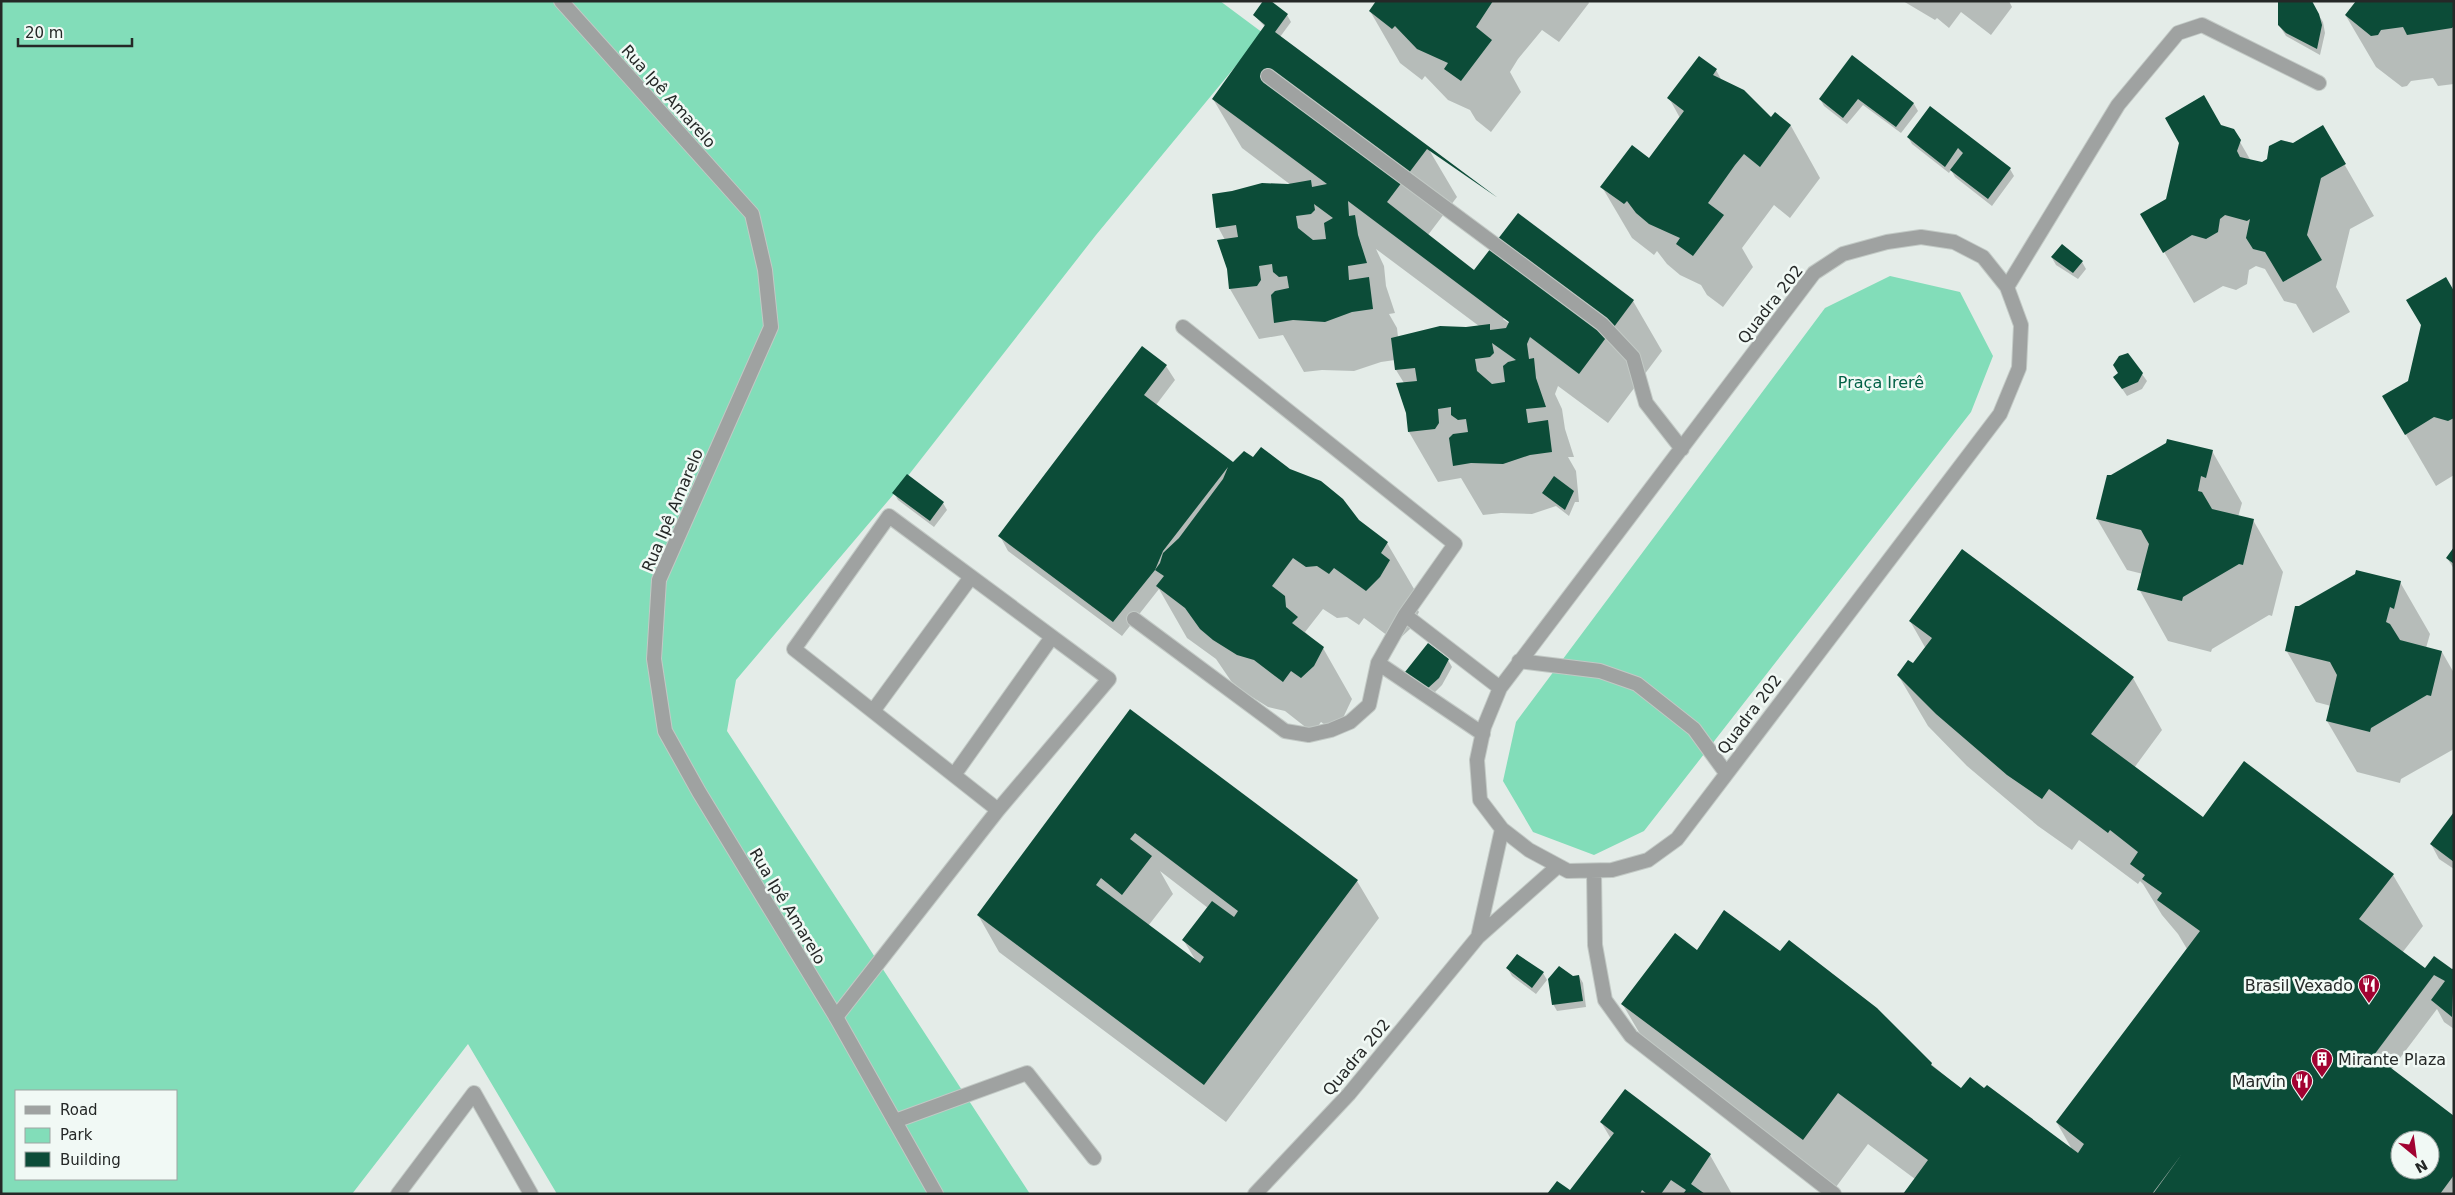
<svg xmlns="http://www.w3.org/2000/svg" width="2455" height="1195" viewBox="0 0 2455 1195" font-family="'DejaVu Sans',sans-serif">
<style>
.green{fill:#82ddb9;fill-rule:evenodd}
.shadow{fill:#0003;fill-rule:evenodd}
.building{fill:#0c4c38;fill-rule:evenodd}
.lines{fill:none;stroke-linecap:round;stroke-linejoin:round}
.service-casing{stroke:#c2c9c5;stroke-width:16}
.minor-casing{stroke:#c2c9c5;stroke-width:16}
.tertiary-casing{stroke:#c2c9c5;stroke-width:16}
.service{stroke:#9fa2a1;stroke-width:14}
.minor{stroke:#9fa2a1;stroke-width:14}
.tertiary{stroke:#9fa2a1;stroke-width:14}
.labels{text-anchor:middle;stroke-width:5;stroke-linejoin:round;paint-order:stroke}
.street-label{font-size:16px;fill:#252827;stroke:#f1f9f5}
.park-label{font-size:16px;fill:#036147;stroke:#f1f9f5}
.poi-label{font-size:16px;fill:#252827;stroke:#f1f9f5;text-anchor:end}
</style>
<rect width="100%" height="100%" fill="#e4ece8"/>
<!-- green -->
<path class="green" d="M1 1H1220L1263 33 1096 235 893 495 736 680 727 731 1030 1194H557L468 1044 352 1194H1ZM16 1091H176V1179H16Z
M1890 276 1960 292 1993 356 1971 412 1644 831 1594 855 1533 832 1503 781 1516 722 1825 308Z"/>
<!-- shadow -->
<path class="shadow" d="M1378 1H1588L1589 3 1559 42 1542 30 1518 59 1510 72 1521 92 1491 132 1476 120 1470 110 1448 100 1425 76 1422 80 1400 63 1370 11Z
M1903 1H2009L2012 7 1991 35 1961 12 1949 28 1937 18 1935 20Z
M2310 1 2323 22 2325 33 2320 55 2286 36 2279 25Z
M2454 1V84L2438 86 2433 78 2411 81 2407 86 2402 87 2376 67 2346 16Z
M1254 15H1287L1291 22 1280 37 1428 148 1457 197 1428 235 1474 271 1633 301 1662 351 1608 423 1558 386 1555 394 1562 409 1565 429 1574 457H1568L1576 471 1579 502H1575L1569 516 1556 506 1532 514 1501 513 1483 515 1461 478 1438 482 1409 432 1404 383 1396 370 1395 360 1381 362 1354 371 1322 370 1304 372 1283 335 1259 339 1230 289 1225 240 1218 227 1291 185 1242 148 1213 99 1265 27ZM1376 249 1479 326 1398 337 1397 328 1389 314 1395 313 1386 286 1384 266ZM1505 317 1514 327 1503 319Z
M1699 57 1716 70 1722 81 1771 119 1775 114 1791 126 1820 178 1790 218 1774 205 1742 248 1753 267 1723 307 1707 295 1701 285 1680 275 1667 264 1657 251 1654 255 1632 238 1602 187 1649 160 1680 118 1669 98Z
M1852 57 1914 104 1918 111 1901 133 1863 105 1847 124 1824 106 1820 99Z
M1930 108 2010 169 2014 176 1992 206 1955 177 1951 170 1949 173 1912 144 1908 137Z
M2221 126 2233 130 2251 161 2262 164 2323 127 2374 216 2350 229 2336 287 2350 312 2313 333 2296 304 2284 301 2265 269 2256 266 2249 270 2247 284 2236 290 2223 286 2194 303 2142 214 2167 199Z
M2052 258 2082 262 2086 269 2078 279 2056 265Z
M2454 293V475L2436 486 2384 397 2409 382Z
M1166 366 1175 380 1156 405 1232 463 1359 521 1387 543 1417 594 1412 601 1419 612 1410 629 1396 642 1364 618 1359 625 1347 617 1337 618 1323 609 1305 632 1323 648 1352 699 1343 718 1331 729 1321 722 1313 733 1285 711 1268 707 1244 692 1231 681 1216 659 1187 638 1159 589 1122 636 1008 551 1000 536Z
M2142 374 2147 381 2142 389 2127 396 2119 384Z
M2212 451 2242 503 2238 517 2253 520 2283 572 2272 616 2269 615 2212 649 2211 652 2168 641 2139 589 2143 574 2127 570 2097 519Z
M907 476 943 503 947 510 934 527 898 500 894 493Z
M2454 549V569L2447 558Z
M2400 582 2430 634 2426 648 2442 652 2454 673V749L2401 779 2400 783 2357 772 2327 721 2331 706 2316 702 2286 650Z
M1910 621 2133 678 2162 730 2134 768 2203 819 2393 875 2423 926 2402 953 2425 970H2454V1029L2444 1022 2437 1009 2391 1070 2454 1118V1194H1904L1915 1179 1868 1144 1833 1191 1653 1056 1623 1005 1697 951 1931 1064 1962 1090 2073 1151 2057 1123 2187 949 2178 934 2162 915 2143 884 2140 881 2138 884 2079 840 2072 850 2038 826 1967 766 1928 726 1898 675 1914 665 1926 649ZM2400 1140H2430V1170H2400Z
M1448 660 1452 667 1442 685 1432 695 1411 679 1407 672Z
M1131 711 1357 881 1379 918 1226 1122 999 952 978 915ZM1160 871 1208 908 1184 941 1196 961 1148 926 1173 894Z
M2454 814V869L2439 859 2431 844Z
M1508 969 1543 973 1547 980 1536 994 1512 976Z
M1579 976 1583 983 1586 1007 1557 1011 1553 1004 1573 977Z
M1601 1122 1710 1155 1732 1194H1549L1570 1192 1611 1139Z"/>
<!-- building -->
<path class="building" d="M1263 1H1271L1288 14 1275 32 1498 198 1427 149 1387 202 1474 270 1518 213 1634 300 1579 374 1530 337 1527 344 1529 359 1534 358 1536 378 1546 407 1526 409 1528 423 1548 420 1552 452 1530 455 1503 464 1471 463 1453 466 1449 438 1453 434 1468 432 1466 419 1458 420 1451 415V407L1438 409 1439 423 1435 429 1408 432 1406 413 1396 383 1417 381 1415 368 1395 370 1391 338 1440 326 1466 327 1490 324V330L1506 328 1509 322 1348 201 1349 216 1355 215 1358 235 1367 263 1348 266 1349 280 1369 277 1373 309 1352 312 1325 322 1293 320 1274 323 1271 295 1275 291 1289 288 1287 276 1279 277 1273 272 1272 264 1259 266 1261 280 1257 286 1229 289 1227 269 1217 240 1238 237 1236 225 1216 228 1212 194 1232 191 1262 183 1288 184 1311 180 1312 187 1327 184 1212 99 1265 25 1253 15ZM1314 204 1333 218 1324 223 1326 239 1313 240 1298 228 1296 216 1311 214 1315 210ZM1492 343 1516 360 1508 362 1503 366 1505 382 1492 384 1477 371 1475 359 1490 357 1494 353Z
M1376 1H1493L1476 27 1492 40 1461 81 1444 69 1448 63 1417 49 1395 26 1392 29 1369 11Z
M2278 1H2312L2319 14 2322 25 2317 49 2286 33 2278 25Z
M2356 1H2454V26L2452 28 2407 35 2403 27 2381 30 2378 35 2371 36 2345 15Z
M1852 55 1914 103 1896 127 1858 99 1843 118 1819 99Z
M1699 56 1717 69 1713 75 1744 90 1771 117 1775 112 1791 125 1760 167 1744 154 1735 165 1708 203 1724 215 1693 256 1676 244 1680 238 1649 224 1636 213 1627 201 1624 204 1600 187 1632 145 1649 158 1684 111 1667 98Z
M2204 95 2221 125 2234 129 2241 140 2237 151 2240 157 2262 162 2267 159 2269 146 2281 140 2293 143 2323 125 2346 164 2321 178 2307 235 2322 260 2283 282 2265 252 2253 249 2246 238 2250 219 2247 221 2225 215 2220 219 2218 232 2206 239 2192 235 2163 253 2140 214 2166 199 2179 143 2165 118Z
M1930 106 2011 168 1988 199 1950 170 1963 153 1958 148 1945 167 1907 137Z
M2062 244 2083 261 2073 273 2051 257Z
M2446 277 2454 291V418L2448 421 2434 417 2405 435 2382 396 2408 381 2421 325 2406 300Z
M1142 346 1167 365 1144 395 1233 462 1244 451 1253 457 1261 447 1290 469 1321 481 1343 499 1359 520 1388 542 1381 553 1390 560 1380 577 1366 591 1334 568 1329 574 1317 566 1306 567 1293 558 1272 586 1285 596 1286 607 1298 617 1292 623 1324 647 1314 666 1301 678 1291 671 1283 682 1254 660 1237 655 1213 640 1200 629 1185 608 1156 586 1164 576 1155 570 1113 622 998 536ZM1228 467 1223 479 1179 538 1163 553 1160 563 1155 570 1163 551Z
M2128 353 2143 373 2138 382 2122 389 2113 377 2118 373 2113 365 2119 356Z
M2167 439 2213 450 2206 478 2201 476 2198 491 2202 492 2212 509 2254 519 2243 565 2239 564 2183 597 2182 601 2137 590 2149 544 2146 539 2141 530 2096 519 2107 475H2111L2166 443Z
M907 474 944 502 930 521 892 493Z
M1554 476 1574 491 1565 510 1542 493Z
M2454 547V564L2446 558Z
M1962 549 2134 677 2091 734 2203 817 2244 761 2394 874 2359 919 2425 968 2434 956 2452 969 2454 968 2452 1017 2431 1000 2445 981 2434 975 2374 1055 2454 1116V1175L2440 1194H2153L2182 1154 2152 1194H1903L1928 1160 1838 1093 1803 1140 1621 1004 1675 933 1697 950 1724 910 1780 951 1789 940 1877 1008 1932 1063 1931 1065 1961 1088 1970 1077 1984 1088 1987 1085 2078 1153 2084 1144 2056 1122 2200 931 2157 900 2162 893 2142 879 2145 875 2130 864 2138 852 2110 830 2108 833 2049 789 2042 799 2007 775 1936 714 1897 675 1908 660 1913 663 1932 638 1909 621ZM2400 1140H2430V1170H2400Z
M2356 570 2401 581 2394 609 2390 607 2386 622 2390 624 2400 640 2442 651 2431 696 2427 695 2371 728 2370 732 2326 721 2337 675 2330 662 2285 651 2295 606H2299L2355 574Z
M1428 643 1449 659 1439 678 1427 689 1405 672Z
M1130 709 1358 880 1204 1085 977 915ZM1135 833 1238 911 1234 917 1212 901 1182 940 1204 957 1200 963 1096 885 1101 878 1122 895 1152 856 1130 839Z
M2454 812V862L2430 844Z
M1517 954 1544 972 1532 988 1506 968Z
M1559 966 1573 976 1579 975 1583 1001 1552 1005 1548 979Z
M1625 1089 1711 1154 1691 1184 1705 1194H1683L1686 1190 1671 1180 1661 1194H1647L1642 1190 1640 1194H1547L1557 1181 1570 1190 1614 1133 1600 1122Z"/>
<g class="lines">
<!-- service casing -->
<g class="service-casing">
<path id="service" d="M873 711 971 577
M954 775 1052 637
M836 1017 998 810 1109 679 889 516 794 649 998 810
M895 1121 1027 1073 1094 1158"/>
</g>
<!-- minor casing -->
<g class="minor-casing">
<path id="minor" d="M1268 76 1602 324 1633 357 1646 403 1682 449
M1921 237 1954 242 1983 257 2007 287 2021 325 2019 368 2000 414 1677 839 1648 860 1612 870 1568 871 1529 850 1502 829 1480 800 1477 760 1484 727 1500 688 1814 273 1843 254 1887 242Z
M2007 287 2118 105 2178 33 2202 25 2319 83
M1405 615 1500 688
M1134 619 1285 731 1309 735 1331 730 1350 722 1369 705 1378 663 1405 615 1455 544 1183 327
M1519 661 1600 671 1637 684 1694 729 1726 773
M1378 663 1483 734
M1594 871 1595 945 1605 1000 1631 1036 1834 1194
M1478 937 1502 829
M398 1194 474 1093 531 1194
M1255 1194 1349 1094 1478 937 1558 866"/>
</g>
<!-- tertiary casing -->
<g class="tertiary-casing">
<path id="tertiary" d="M561 1 752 214 765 270 771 327 659 580 654 659 665 731 699 792 836 1017 936 1194"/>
</g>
<!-- service -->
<use href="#service" class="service"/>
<!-- minor -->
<use href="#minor" class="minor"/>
<!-- tertiary -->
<use href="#tertiary" class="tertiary"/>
</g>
<!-- icons -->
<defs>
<g id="restaurant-pin" transform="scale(1.125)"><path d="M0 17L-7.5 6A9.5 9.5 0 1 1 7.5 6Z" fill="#a20231" stroke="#f1f9f5"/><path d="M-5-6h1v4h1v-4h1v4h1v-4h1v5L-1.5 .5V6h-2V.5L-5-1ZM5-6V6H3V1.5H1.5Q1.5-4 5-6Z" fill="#fff"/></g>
<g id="building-pin" transform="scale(1.125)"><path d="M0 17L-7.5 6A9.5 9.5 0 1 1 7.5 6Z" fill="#a20231" stroke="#f1f9f5"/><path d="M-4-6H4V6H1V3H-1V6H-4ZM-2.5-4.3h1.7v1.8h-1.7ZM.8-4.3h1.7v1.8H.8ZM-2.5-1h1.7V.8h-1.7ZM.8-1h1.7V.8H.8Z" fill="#fff"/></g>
</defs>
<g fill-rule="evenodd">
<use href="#restaurant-pin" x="2369" y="985"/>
<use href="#building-pin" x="2322" y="1059"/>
<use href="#restaurant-pin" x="2302" y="1081"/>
</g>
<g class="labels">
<!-- street labels -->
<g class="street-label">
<text transform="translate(669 96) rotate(48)" y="6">Rua Ipê Amarelo</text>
<text transform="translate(1770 304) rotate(-52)" y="6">Quadra 202</text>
<text transform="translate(672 510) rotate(-67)" y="6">Rua Ipê Amarelo</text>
<text transform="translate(1749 714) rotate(-53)" y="6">Quadra 202</text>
<text transform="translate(788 906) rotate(59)" y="6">Rua Ipê Amarelo</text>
<text transform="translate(1356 1057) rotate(-50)" y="6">Quadra 202</text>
</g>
<!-- park labels -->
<g class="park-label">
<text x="1881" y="388">Praça Irerê</text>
</g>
<!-- poi labels -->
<g class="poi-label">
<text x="2353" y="991">Brasil Vexado</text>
<text x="2338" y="1065" text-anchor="start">Mirante Plaza</text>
<text x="2286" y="1087">Marvin</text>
</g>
</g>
<!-- border -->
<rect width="2455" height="1195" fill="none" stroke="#252827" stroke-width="5"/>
<!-- legend -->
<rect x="15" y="1090" width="162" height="90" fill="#f1f9f5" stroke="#9fa5a3"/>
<rect x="25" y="1106" width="25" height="8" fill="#9fa2a1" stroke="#9fa5a3"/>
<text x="60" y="1115" font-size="15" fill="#252827">Road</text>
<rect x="25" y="1128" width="25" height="15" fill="#82ddb9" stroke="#9fa5a3"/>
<text x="60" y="1140" font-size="15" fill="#252827">Park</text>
<rect x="25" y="1152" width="25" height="15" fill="#0c4c38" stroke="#9fa5a3"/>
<text x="60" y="1165" font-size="15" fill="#252827">Building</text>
<!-- north arrow -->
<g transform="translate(2415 1155) rotate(151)"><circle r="24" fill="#f1f9f5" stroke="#9fa5a3"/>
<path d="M0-4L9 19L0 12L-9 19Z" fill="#a20231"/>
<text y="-8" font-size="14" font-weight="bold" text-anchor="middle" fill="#252827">N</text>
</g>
<!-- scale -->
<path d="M18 38v8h114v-8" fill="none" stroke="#252827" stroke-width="2.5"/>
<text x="25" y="38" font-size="15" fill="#252827" stroke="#f1f9f5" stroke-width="4" paint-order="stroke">20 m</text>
</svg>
